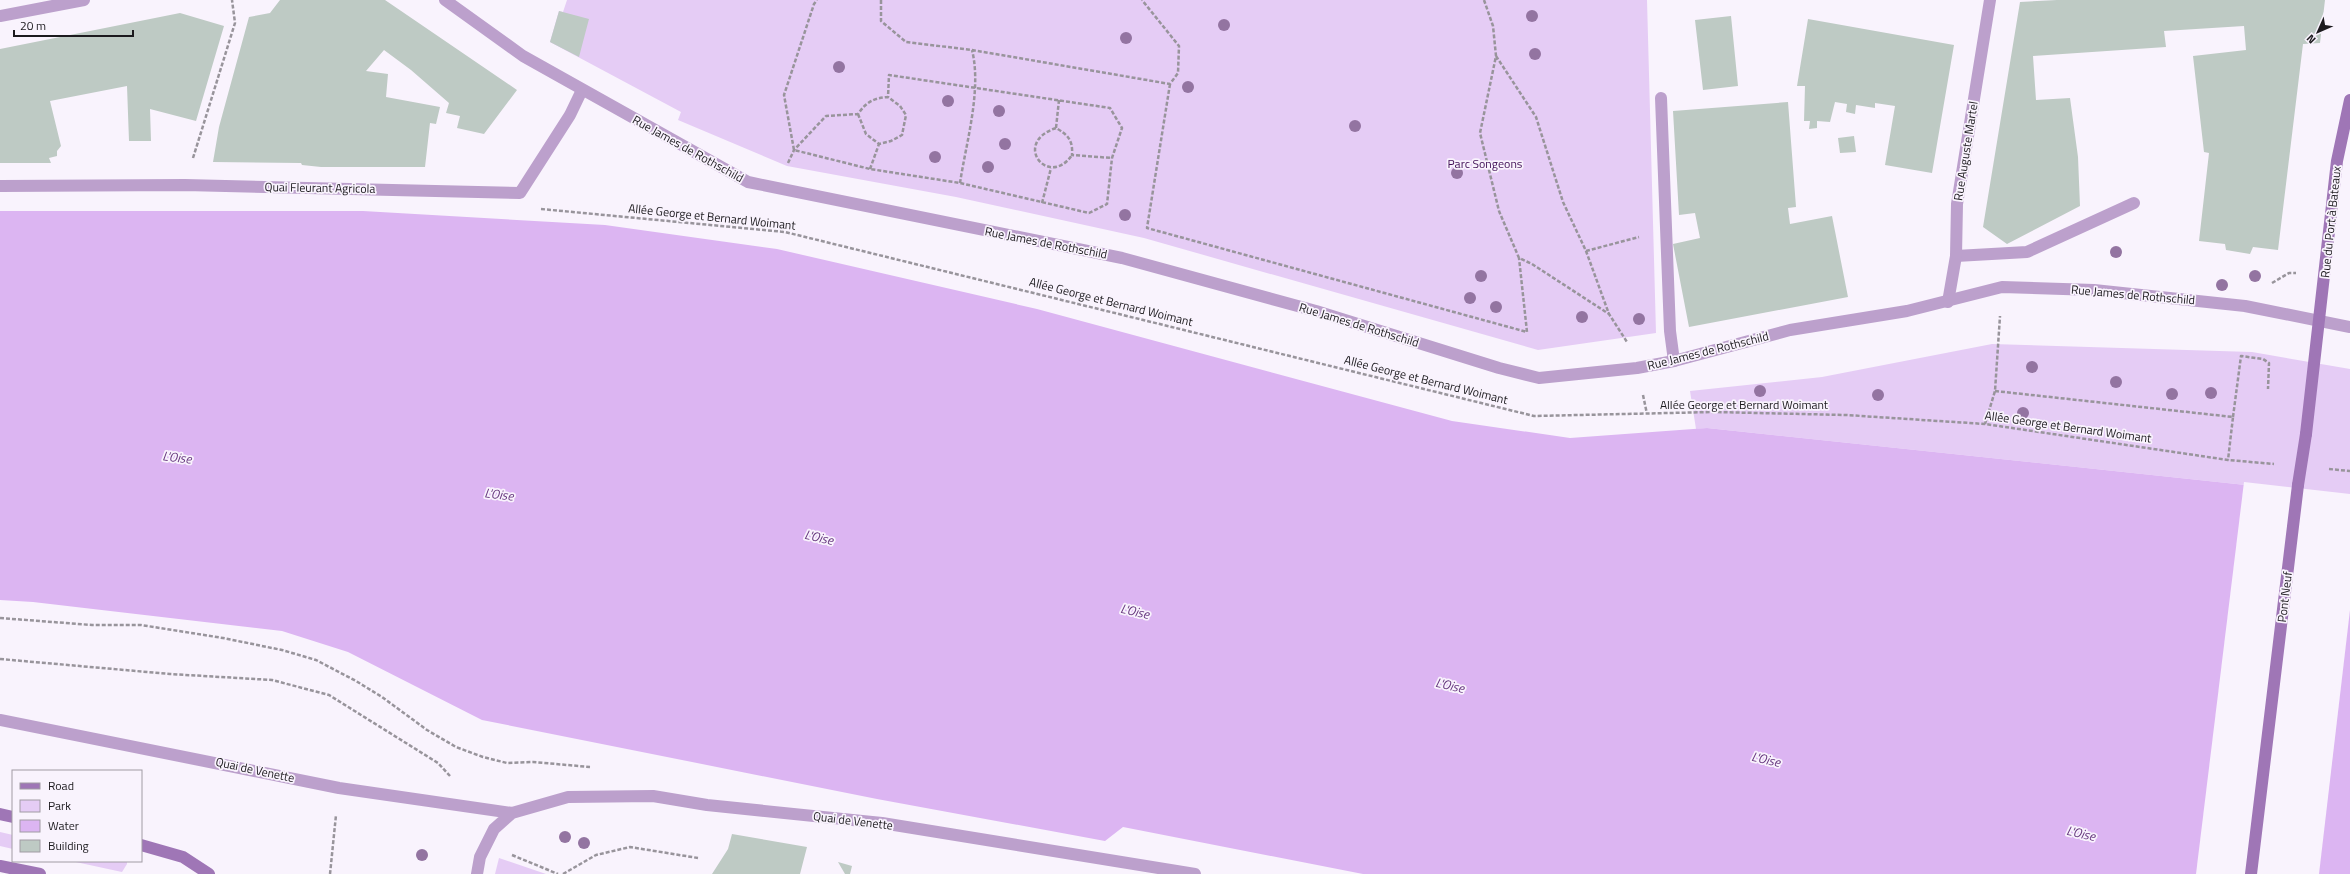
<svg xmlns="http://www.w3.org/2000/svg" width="2350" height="874" viewBox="0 0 2350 874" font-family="'Titillium Web',sans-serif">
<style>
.green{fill:#e5ccf5}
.water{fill:#dcb5f2}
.pier{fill:#f9f3fd}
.building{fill:#becac4}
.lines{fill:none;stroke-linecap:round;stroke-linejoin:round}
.path{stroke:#98949b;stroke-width:2.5;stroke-dasharray:4 2;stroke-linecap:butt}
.service{stroke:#bca0cc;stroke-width:12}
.minor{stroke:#bca0cc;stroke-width:12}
.tertiary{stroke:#bca0cc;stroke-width:12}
.secondary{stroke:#9f76b6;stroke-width:12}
.secondary-bridge{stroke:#9f76b6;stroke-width:12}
.tree{fill:#9374a1}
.labels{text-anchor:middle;stroke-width:3.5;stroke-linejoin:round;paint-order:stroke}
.street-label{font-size:12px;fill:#1c1a1e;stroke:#f9f3fd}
.park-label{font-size:12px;fill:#3f0d55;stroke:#f9f3fd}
.water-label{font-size:13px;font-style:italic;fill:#66377e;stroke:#f9f3fd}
</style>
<rect width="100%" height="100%" fill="#f9f3fd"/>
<!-- green -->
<path class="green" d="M567 0H1647L1656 333 1538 350 1144 238 956 197 787 166 678 120 681 112 550 42 559 11 563 12Z
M1992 344 2252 352 2350 369V496L1707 428 1696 429 1690 391 1822 377Z
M0 832 13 835V849L0 846Z
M499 858 546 874H495Z
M71 861H127V864L122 872Z"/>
<!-- water -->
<path class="water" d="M0 211H363L605 225 777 249 1037 309 1452 421 1570 438 1707 428 2350 496V874H1363L1123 827 1105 841 877 799 482 720 348 652 282 631 33 602 0 600Z"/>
<!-- pier -->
<path class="pier" d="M2244 482 2350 494V610L2319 874H2196Z"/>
<!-- building -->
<path class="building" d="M280 0H385L517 90 484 134 457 128 460 116 446 113 449 103 411 70 384 50 366 71 388 74 386 97 440 107 436 124 430 123 425 167H321L302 165 301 163 213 162 219 127 249 17 270 13Z
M2057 0H2325L2320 43 2303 44 2278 250 2253 247 2250 254 2226 250 2225 244 2199 241 2209 153 2204 152 2193 56 2246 50 2244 26 2164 31 2166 47 2033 56 2036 100 2070 98 2078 157 2080 206 2007 244 1983 227 2020 2Z
M559 11 589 19 579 57 550 42Z
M180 13 224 26 196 121 150 109 151 141H129L127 86 50 101 61 146 57 151V156L49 158 51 163H0V49Z
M1731 16 1738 86 1703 90 1695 20Z
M1808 19 1954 45 1932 173 1885 165 1895 106 1875 103V108L1856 105 1855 114 1846 112 1847 104 1835 102 1830 122 1817 121V128L1809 129 1810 121H1804L1805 86H1797Z
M1788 102 1796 207 1788 208 1790 224 1832 216 1848 297 1689 327 1673 244 1700 238 1695 213 1679 215 1673 111Z
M1854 136 1856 152 1840 153 1838 138Z
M732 834 807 847 800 874H712L728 849Z
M838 862 852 866 850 874H845Z"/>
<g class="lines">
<!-- path -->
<path class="path" d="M881 0V21L906 42 972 50 1170 84 1178 73 1179 46 1142 0
M1484 0 1493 26 1496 56 1480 133 1499 211 1519 258 1532 264 1609 314
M1496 56 1536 117 1563 202 1586 251 1609 314 1627 342
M1170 84 1147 228 1527 332 1519 258
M1059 100 1056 128C1068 135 1073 140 1072 155L1112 158
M858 114 866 134 879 144 891 141 902 135 906 115 900 106 888 97
M1056 128C1011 143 1049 189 1072 155
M193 158 235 23 232 0
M788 163 794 150 826 116 858 114C866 102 874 98 888 97L889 75 1110 108 1122 128 1112 158 1107 204 1089 213 960 183 870 169 794 150 784 95 814 4 817 0
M870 169 879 144
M960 183C966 143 982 90 972 50
M1042 203 1051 168
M541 209 785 232 1534 416 1714 412 1846 415 1985 424 2228 460 2274 464
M1586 251 1639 237
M2272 283 2289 273H2296
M1995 391 2233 417 2228 460
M1643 395 1647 414
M2233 417 2241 356 2263 359 2269 363 2268 389
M1985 424 1995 391 2000 316
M2329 469 2350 471
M0 618 92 625H141L223 638 282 650 316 660 356 681 382 697 427 730 456 747 483 757 507 763 533 762 590 767
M0 659 170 674 272 680 329 695 438 763 450 776
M512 855 558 874
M330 874 336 815
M563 874 596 855 630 847 698 858"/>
<!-- service -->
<path class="service" d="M1661 98 1670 331 1674 361
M0 186 185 185 520 193 570 115 582 90
M1956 256 2027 252 2134 203"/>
<!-- minor -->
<path class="minor" d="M1948 302 1956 256 1957 204 1990 0
M0 720 339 788 512 813
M477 874 480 857 494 829 512 813 568 797 653 796 707 805 882 823 1195 874"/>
<!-- tertiary -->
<path class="tertiary" d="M445 0 523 56 748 182 1122 258 1316 311 1499 368 1539 378 1637 368 1674 361 1790 330 1907 311 2002 287 2094 290 2245 306 2350 327
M0 16 84 0"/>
<!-- secondary -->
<path class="secondary" d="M2306 434 2337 161 2350 100
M0 814 13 817
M141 845 183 857 209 874
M0 866 40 874
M2251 874 2298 485"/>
<!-- secondary-bridge -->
<path class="secondary-bridge" d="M2298 485 2306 434"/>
</g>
<!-- trees -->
<g class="tree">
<circle cx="1532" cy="16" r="6"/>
<circle cx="1224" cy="25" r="6"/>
<circle cx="1126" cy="38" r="6"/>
<circle cx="1535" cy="54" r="6"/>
<circle cx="839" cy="67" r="6"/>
<circle cx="1188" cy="87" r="6"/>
<circle cx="948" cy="101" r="6"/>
<circle cx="999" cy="111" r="6"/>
<circle cx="1355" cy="126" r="6"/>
<circle cx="1005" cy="144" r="6"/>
<circle cx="935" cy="157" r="6"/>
<circle cx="988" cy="167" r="6"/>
<circle cx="1457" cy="173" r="6"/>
<circle cx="1125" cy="215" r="6"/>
<circle cx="2116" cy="252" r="6"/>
<circle cx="1481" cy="276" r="6"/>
<circle cx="2255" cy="276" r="6"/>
<circle cx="2222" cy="285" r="6"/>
<circle cx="1470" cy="298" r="6"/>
<circle cx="1496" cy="307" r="6"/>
<circle cx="1582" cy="317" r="6"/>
<circle cx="1639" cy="319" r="6"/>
<circle cx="2032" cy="367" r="6"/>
<circle cx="2116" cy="382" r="6"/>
<circle cx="1760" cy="391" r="6"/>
<circle cx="2211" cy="393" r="6"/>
<circle cx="2172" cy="394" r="6"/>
<circle cx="1878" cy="395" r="6"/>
<circle cx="2023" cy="413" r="6"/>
<circle cx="565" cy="837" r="6"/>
<circle cx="584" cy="843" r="6"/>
<circle cx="422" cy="855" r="6"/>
</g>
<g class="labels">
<!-- street labels -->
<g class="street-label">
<text transform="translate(688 149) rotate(29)" y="4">Rue James de Rothschild</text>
<text transform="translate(1966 151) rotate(-81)" y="4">Rue Auguste Martel</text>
<text transform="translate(320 188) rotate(1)" y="4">Quai Fleurant Agricola</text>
<text transform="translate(712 217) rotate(6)" y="4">Allée George et Bernard Woimant</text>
<text transform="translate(2331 222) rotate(-84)" y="4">Rue du Port à Bateaux</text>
<text transform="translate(1046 243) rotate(11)" y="4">Rue James de Rothschild</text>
<text transform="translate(2133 295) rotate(5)" y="4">Rue James de Rothschild</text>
<text transform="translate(1111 302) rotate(14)" y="4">Allée George et Bernard Woimant</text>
<text transform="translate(1359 325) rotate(17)" y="4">Rue James de Rothschild</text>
<text transform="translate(1708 351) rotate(-14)" y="4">Rue James de Rothschild</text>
<text transform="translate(1426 380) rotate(14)" y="4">Allée George et Bernard Woimant</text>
<text x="1744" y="409">Allée George et Bernard Woimant</text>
<text transform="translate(2068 427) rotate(8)" y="4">Allée George et Bernard Woimant</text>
<text transform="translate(2285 597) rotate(-83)" y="4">Pont Neuf</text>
<text transform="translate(255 770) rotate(12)" y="4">Quai de Venette</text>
<text transform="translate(853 821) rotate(7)" y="4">Quai de Venette</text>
</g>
<!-- park labels -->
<g class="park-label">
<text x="1485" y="168">Parc Songeons</text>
</g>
<!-- water labels -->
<g class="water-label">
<text transform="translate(177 457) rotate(7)" y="5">L'Oise</text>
<text transform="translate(499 494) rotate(7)" y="5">L'Oise</text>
<text transform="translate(819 537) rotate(13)" y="5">L'Oise</text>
<text transform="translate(1135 611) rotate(13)" y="5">L'Oise</text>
<text transform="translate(1450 685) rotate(13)" y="5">L'Oise</text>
<text transform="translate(1766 759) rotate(13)" y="5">L'Oise</text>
<text transform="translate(2081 833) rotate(13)" y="5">L'Oise</text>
</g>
</g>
<!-- legend -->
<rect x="12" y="770" width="130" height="92" fill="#f9f3fd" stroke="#a19ca4"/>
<rect x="20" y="783" width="20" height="6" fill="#9f76b6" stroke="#a19ca4"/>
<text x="48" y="790" font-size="12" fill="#1c1a1e">Road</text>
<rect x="20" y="800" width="20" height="12" fill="#e5ccf5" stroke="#a19ca4"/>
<text x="48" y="810" font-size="12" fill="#1c1a1e">Park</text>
<rect x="20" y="820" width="20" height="12" fill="#dcb5f2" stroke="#a19ca4"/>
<text x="48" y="830" font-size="12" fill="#1c1a1e">Water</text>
<rect x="20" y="840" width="20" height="12" fill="#becac4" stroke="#a19ca4"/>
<text x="48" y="850" font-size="12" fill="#1c1a1e">Building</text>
<!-- north arrow -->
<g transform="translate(2318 32) rotate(225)" stroke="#f9f3fd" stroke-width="3" paint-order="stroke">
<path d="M0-3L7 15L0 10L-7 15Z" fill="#1c1a1e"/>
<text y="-6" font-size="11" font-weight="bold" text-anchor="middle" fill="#1c1a1e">N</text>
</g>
<!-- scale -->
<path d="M14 30v6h119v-6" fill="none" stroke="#1c1a1e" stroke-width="2"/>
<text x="20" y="30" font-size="12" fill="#1c1a1e" stroke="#f9f3fd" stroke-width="3" paint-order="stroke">20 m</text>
</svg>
